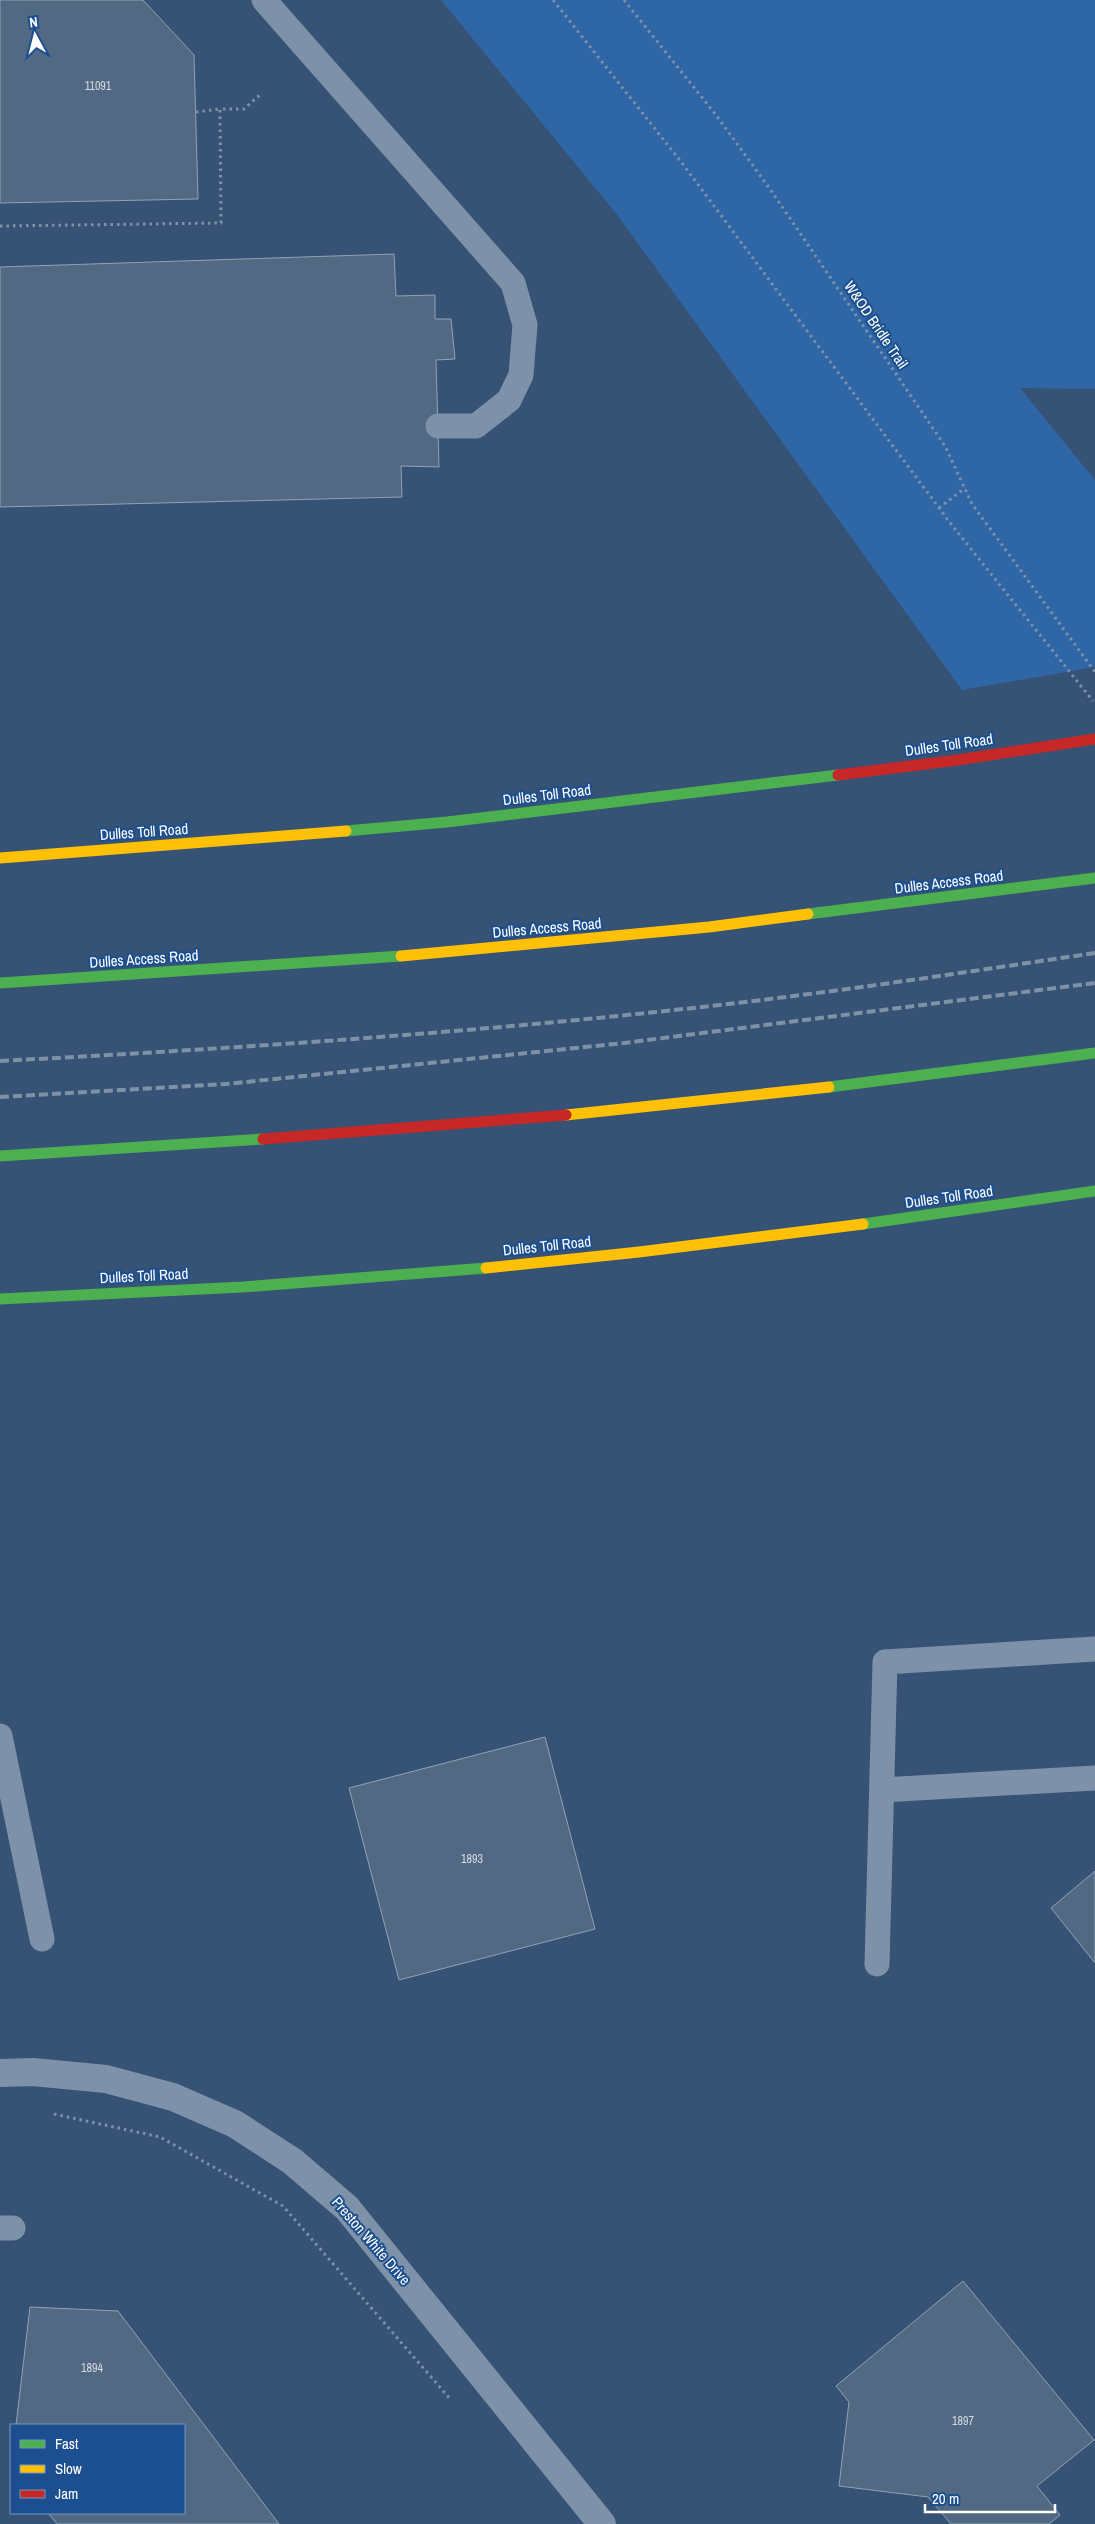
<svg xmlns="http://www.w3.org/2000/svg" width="1095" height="2524" viewBox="0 0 1095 2524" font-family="'Archivo Narrow',sans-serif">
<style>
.green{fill:#2f66a5}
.building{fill:#526984;stroke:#92a2b6}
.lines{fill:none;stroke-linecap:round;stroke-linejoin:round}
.path{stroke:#7d92a8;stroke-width:3;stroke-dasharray:2.5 4;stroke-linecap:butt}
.lane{stroke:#7d92a8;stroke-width:25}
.street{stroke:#7d92a8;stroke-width:28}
.fast{stroke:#4caf50;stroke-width:11}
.slow{stroke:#ffc107;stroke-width:11}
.jam{stroke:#c62828;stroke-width:11}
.rail{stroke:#7e92a7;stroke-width:4;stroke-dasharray:9 4;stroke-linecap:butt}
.labels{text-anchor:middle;stroke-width:4;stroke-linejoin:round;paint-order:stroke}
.number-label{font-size:12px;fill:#d4dae0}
.street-label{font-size:15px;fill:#fff;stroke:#1b4f8f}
</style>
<rect width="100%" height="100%" fill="#365274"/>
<!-- green -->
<path class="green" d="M441 0H1095V389L1020 388 1095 480V667L962 690 618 216Z"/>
<!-- building -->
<path class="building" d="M0 0H143L194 55 198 199 0 203Z
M394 254 396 296 435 295V319H451L455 359 436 360 439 467 401 466 402 497 0 507V267Z
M545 1737 595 1929 399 1980 349 1788Z
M1095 1871V1963L1051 1908Z
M963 2281 1094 2440 1037 2486 1060 2515 1049 2524H951L928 2497 839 2486 849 2402 836 2386Z
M30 2307 118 2311 279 2524H57L48 2513H184V2425H16Z"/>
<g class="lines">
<!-- path -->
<path class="path" d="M553 0 682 163 951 524 1093 701
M624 0 716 115 770 189 945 446 972 504 1095 672
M196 112 220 109
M0 226 221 223 220 109H244L262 93
M939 508 965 488
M54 2114 160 2137 283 2206 451 2400"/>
<!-- lane -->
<path class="lane" d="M264 0 513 283 525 325 521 375 509 400 476 426H438
M0 1736 42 1939
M882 1790 1095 1778
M877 1964 885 1662 1095 1649
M0 2228H13"/>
<!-- street -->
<path class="street" d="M0 2073 33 2072 106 2079 173 2097 235 2124 292 2161 347 2208 602 2524"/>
<!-- fast -->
<path class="fast" d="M346 831 447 822 838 775
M808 914 1095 878
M0 983 401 956
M829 1087 1095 1053
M0 1156 263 1139
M863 1224 1095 1191
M0 1299 243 1287 486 1268"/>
<!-- slow -->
<path class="slow" d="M0 858 346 831
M401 956 709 927 808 914
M566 1115 829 1087
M486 1268 639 1252 863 1224"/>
<!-- jam -->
<path class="jam" d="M838 775 958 760 1095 739
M263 1139 566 1115"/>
<!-- rail -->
<path class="rail" d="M0 1061C243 1048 486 1032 728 1004 850 990 973 971 1095 953
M0 1097 226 1084 624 1043 1095 983"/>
</g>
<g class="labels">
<!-- number labels -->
<g class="number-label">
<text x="98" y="90">11091</text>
<text x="472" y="1863">1893</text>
<text x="92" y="2372">1894</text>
<text x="963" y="2425">1897</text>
</g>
<!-- street labels -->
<g class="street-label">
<text transform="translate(876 325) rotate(56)" y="5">W&amp;OD Bridle Trail</text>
<text transform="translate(949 745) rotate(-8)" y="5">Dulles Toll Road</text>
<text transform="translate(547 795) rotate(-7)" y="5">Dulles Toll Road</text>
<text transform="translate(144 832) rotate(-4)" y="5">Dulles Toll Road</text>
<text transform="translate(949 882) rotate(-7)" y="5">Dulles Access Road</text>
<text transform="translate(547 928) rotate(-5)" y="5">Dulles Access Road</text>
<text transform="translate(144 959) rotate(-4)" y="5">Dulles Access Road</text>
<text transform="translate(949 1197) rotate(-8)" y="5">Dulles Toll Road</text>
<text transform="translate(547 1246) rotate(-6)" y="5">Dulles Toll Road</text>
<text transform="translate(144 1276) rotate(-3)" y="5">Dulles Toll Road</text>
<text transform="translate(371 2241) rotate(49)" y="5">Preston White Drive</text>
</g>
</g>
<!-- legend -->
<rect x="10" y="2424" width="175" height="90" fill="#1b4f8f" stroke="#7695bc"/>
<rect x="20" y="2440" width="25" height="8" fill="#4caf50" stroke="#7695bc"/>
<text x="55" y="2449" font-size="15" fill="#ffffff">Fast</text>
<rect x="20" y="2465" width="25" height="8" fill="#ffc107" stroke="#7695bc"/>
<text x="55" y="2474" font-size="15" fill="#ffffff">Slow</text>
<rect x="20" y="2490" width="25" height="8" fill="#c62828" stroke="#7695bc"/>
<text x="55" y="2499" font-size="15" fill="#ffffff">Jam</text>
<!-- north arrow -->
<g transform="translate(35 35) rotate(353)" stroke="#1b4f8f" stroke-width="4" paint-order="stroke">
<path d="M0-4L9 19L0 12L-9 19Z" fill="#ffffff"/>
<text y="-8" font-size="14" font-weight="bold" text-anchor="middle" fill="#ffffff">N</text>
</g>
<!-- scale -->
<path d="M925 2504v8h130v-8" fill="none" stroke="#ffffff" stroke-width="2.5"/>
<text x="932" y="2504" font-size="15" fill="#ffffff" stroke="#1b4f8f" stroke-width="4" paint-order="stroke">20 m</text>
</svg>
